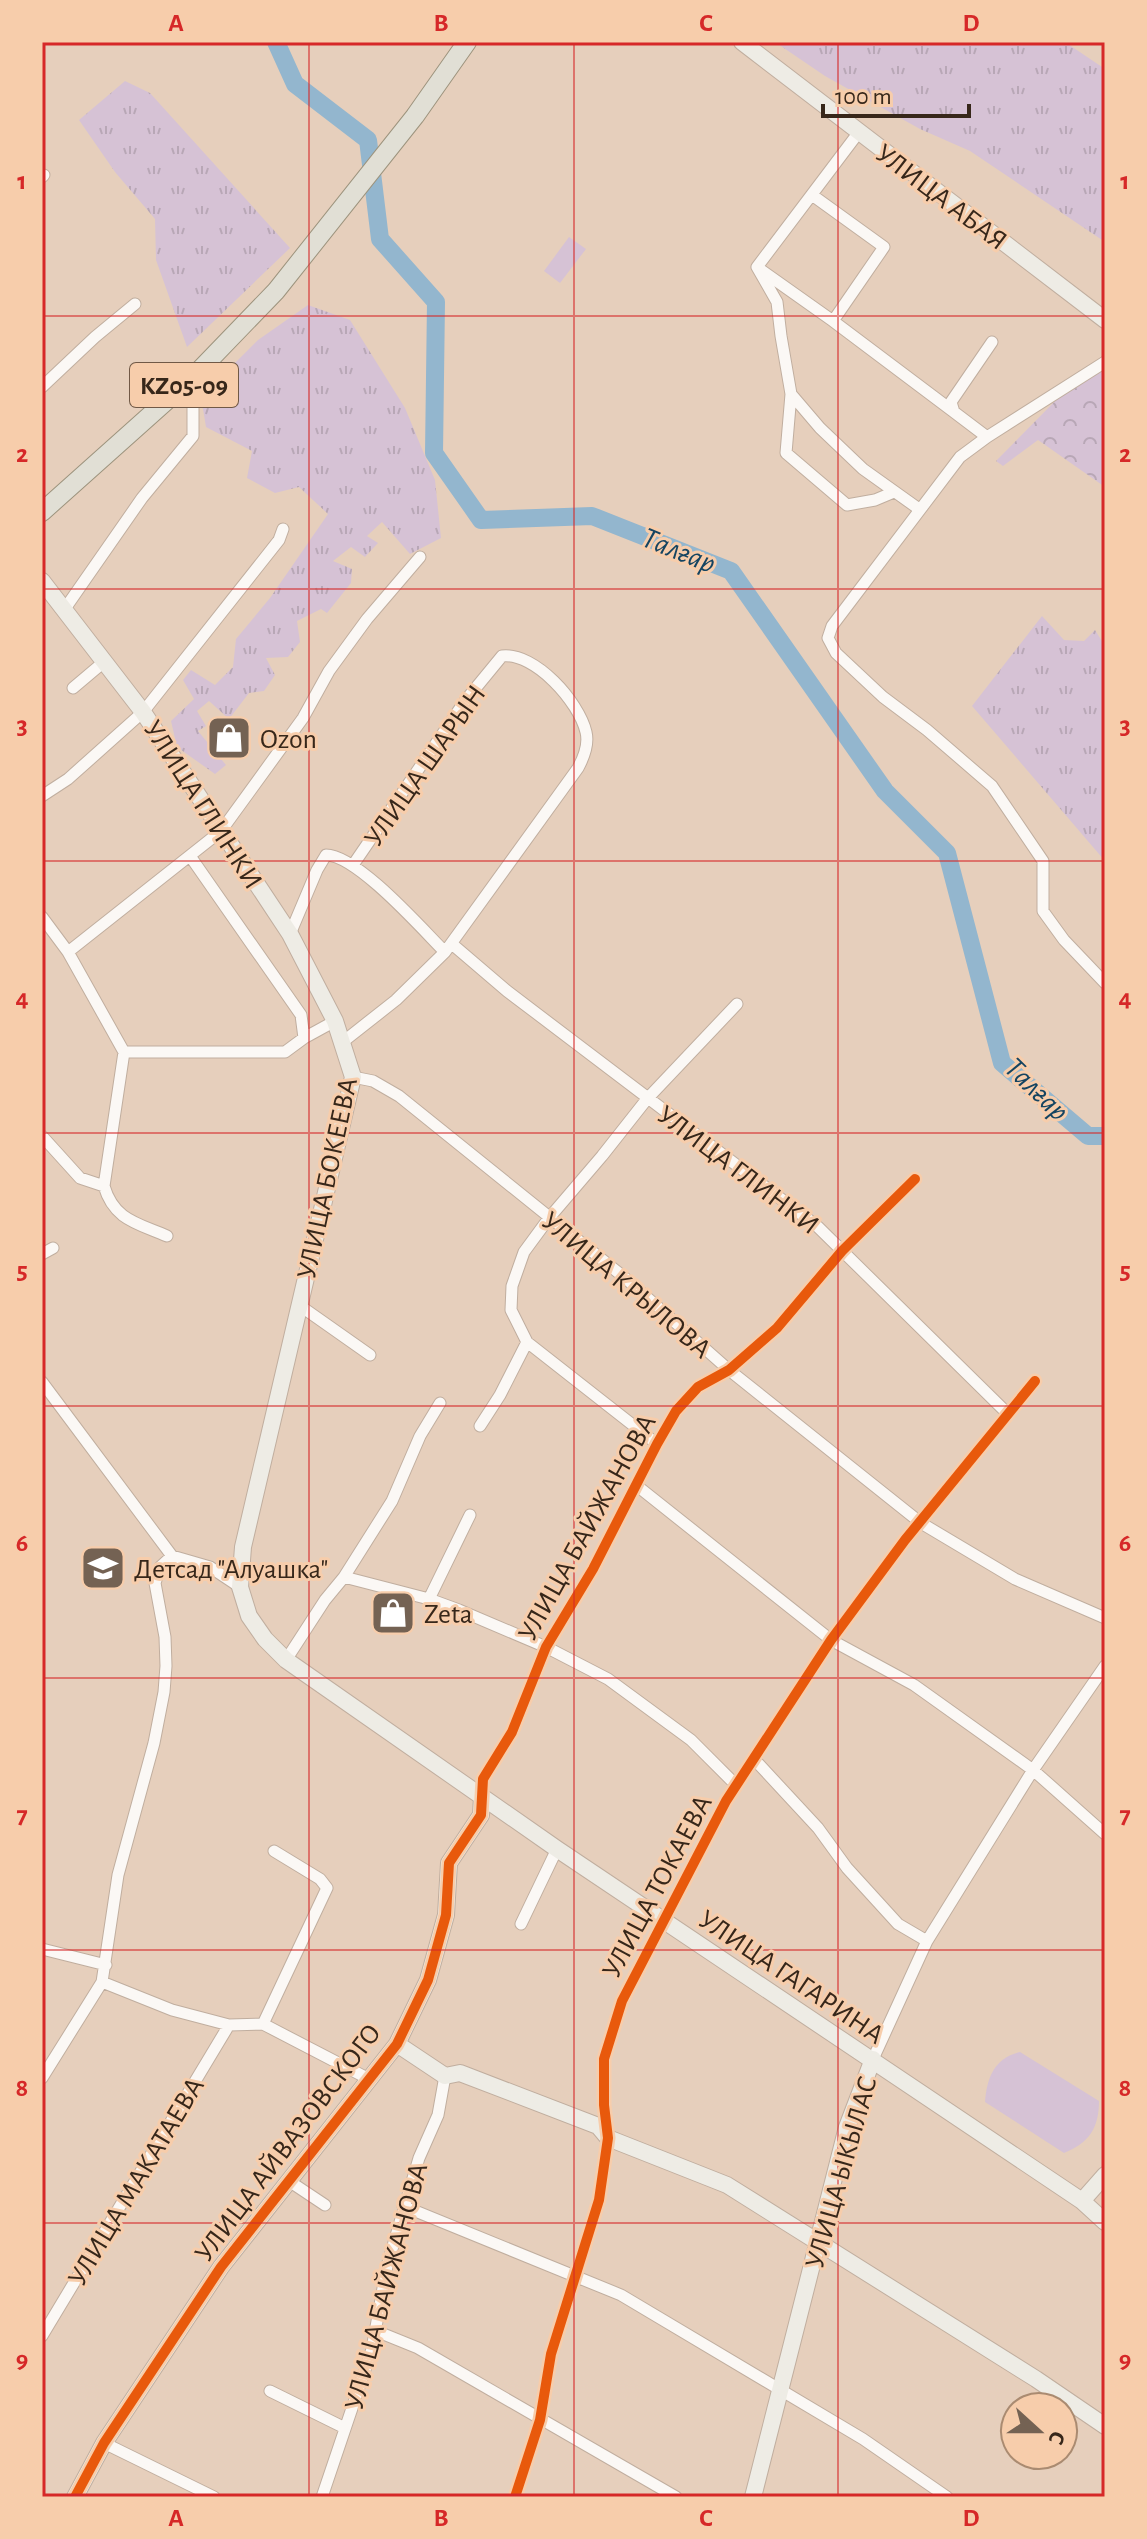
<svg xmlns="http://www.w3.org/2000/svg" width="1147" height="2539" viewBox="0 0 1147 2539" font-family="'Alegreya Sans',sans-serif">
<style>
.grass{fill:url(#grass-tufts)}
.forest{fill:url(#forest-crowns)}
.pitch{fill:#d6c2d5}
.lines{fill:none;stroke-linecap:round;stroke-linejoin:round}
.river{stroke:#93b6ce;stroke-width:18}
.street-casing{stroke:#c0ae9f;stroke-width:13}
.secondary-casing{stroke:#c0ae9f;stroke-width:18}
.primary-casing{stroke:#9c937d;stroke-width:20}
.street{stroke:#fbf8f5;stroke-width:11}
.secondary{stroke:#eeece5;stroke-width:16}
.primary{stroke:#e1dfd5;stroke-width:18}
.cycleway-casing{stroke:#f7cdab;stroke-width:15}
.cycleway{stroke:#e8590c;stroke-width:10}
.grid{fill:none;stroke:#d62828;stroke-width:2;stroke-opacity:0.55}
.labels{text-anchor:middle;stroke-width:6;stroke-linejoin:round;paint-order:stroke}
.shield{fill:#f7cdab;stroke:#715946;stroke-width:2}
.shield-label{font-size:26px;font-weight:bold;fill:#37271a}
.street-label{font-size:28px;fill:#37271a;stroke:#f7cdab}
.poi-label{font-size:28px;fill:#37271a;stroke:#f7cdab;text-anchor:start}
.water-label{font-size:30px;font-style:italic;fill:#154461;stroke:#f7cdab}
.neatline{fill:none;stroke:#d62828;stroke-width:3}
.grid-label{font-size:26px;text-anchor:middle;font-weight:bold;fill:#d62828}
</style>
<defs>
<pattern id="grass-tufts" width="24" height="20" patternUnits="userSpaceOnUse" patternTransform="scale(2)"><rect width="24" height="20" fill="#d6c2d5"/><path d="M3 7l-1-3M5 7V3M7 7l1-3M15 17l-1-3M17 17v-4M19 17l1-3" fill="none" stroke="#b8a7b6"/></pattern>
<pattern id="forest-crowns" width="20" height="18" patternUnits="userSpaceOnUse" patternTransform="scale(2)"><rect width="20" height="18" fill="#d6c2d5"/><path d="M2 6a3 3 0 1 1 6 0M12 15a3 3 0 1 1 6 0" fill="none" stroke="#b8a7b6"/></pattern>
</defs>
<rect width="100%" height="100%" fill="#e6cfbc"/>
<!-- grass -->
<path class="grass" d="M775 42H1065L1105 69V242L970 151 920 129 825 76Z
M125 81 150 93 290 248 187 347 156 260 155 219 115 172 79 120Z
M308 305 350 320 405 408 435 480 441 538 410 554 382 522 367 536 378 543 365 557 351 547 333 561 352 569 351 583 327 613 321 609 297 621 300 642 288 657 266 658 275 675 264 691 249 693 229 719 209 701 197 711 206 726 198 731 226 765 215 774 177 747 171 721 194 699 183 680 191 670 215 685 233 667 236 639 270 598 328 514 299 487 275 493 247 478 252 451 206 427 201 397 258 340Z
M1042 616 1064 640 1084 641 1095 630 1105 646V861L972 706Z"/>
<!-- forest -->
<path class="forest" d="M1105 369V487L1038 440 1003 466 996 461 1061 395Z"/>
<!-- pitch -->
<path class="pitch" d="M569 237 586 249 560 283 544 271Z
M1020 2052 1099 2101C1099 2128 1089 2143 1064 2153L985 2102C987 2078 994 2058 1020 2052Z"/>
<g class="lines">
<!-- river -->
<path class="river" d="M276 42 295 84 368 140 380 239 436 302 434 453 481 520 592 516 731 571 885 791 947 853 1002 1063 1088 1136H1105"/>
<!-- street casing -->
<g class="street-casing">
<path id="street" d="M859 132 757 267 777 302 781 336 791 394 820 428 863 469 919 509
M42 177 44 175
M761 270 833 321 884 247 812 195
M833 321 954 412
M1105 362 987 437 960 457 832 626 828 638 836 653 883 697 927 730 992 786 1043 861V911L1064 940 1105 983
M42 387 95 337 135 304
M791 394 786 453 847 505 875 500 894 492
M987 437 954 412 951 402 992 342
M64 610 142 498 193 436V377
M73 688 105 661
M42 796 68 779 143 712 279 540 283 529
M190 856 301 1015 304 1038
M42 917 68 952 124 1052 104 1186C114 1220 137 1223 167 1236
M290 934 317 870 326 855C357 855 422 929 445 952
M452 944 507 991 818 1227 1007 1413
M68 952 221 831 303 718 329 671 367 619 420 557
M344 1041 396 1000 445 952 578 768C584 757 589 744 586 732 579 702 535 652 502 656L465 701 353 865
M124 1052H285L304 1038 335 1021
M353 1077 373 1081 399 1096 625 1278 729 1370 921 1523 1015 1579 1105 1618
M42 1136 80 1178 104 1186
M42 1254 53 1248
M299 1305 370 1355
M42 1382 172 1556
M480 1426 500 1395 527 1342
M657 1444 527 1342 511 1310 512 1286 524 1252 549 1218 602 1156 647 1099 737 1004
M636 1485 831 1640 914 1685 1033 1770 1105 1834
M344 1577 429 1599 459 1610 546 1647 608 1679 691 1740 736 1785
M429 1599 470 1515
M286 1660 325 1600 344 1577 392 1501 420 1436 440 1403
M754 1759 818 1828 847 1868 898 1924 927 1941
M482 1796 483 1779 512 1732 546 1647 593 1569 657 1444 676 1411 698 1387 729 1370 777 1328 842 1251 915 1179
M521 1924 557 1849
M42 1949 106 1965
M102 1982 172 2010 229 2025 263 2024 369 2079
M263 2024 327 1888 320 1879 274 1851
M873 2059 927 1941 1033 1770 1105 1666
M42 2078 102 1982 118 1875 154 1743 164 1692 166 1666 165 1637 155 1583 160 1567 172 1556 210 1567 240 1587
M289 2181 325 2205
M403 2206 621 2295 863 2439 947 2497
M376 2331 418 2348 676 2497
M42 2336 229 2025
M270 2391 345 2428
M104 2443 214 2497
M322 2497 372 2349 387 2266 419 2158 438 2115 445 2076
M515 2497 540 2420 551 2354 599 2200 608 2138 604 2105V2059L622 2001 726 1801 831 1640 905 1540 1035 1381"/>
</g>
<!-- secondary casing -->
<g class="secondary-casing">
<path id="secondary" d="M742 42 1105 320
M42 581 143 712 290 934 335 1021 353 1077 243 1547 240 1587 249 1616 265 1639 286 1660 557 1849 1082 2201 1105 2222
M397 2044 445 2076 460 2073 598 2126 608 2138 727 2185 1036 2379 1105 2426
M1082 2201 1105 2175
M75 2497 104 2443 221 2267 397 2044 428 1980 446 1915 449 1863 481 1815 482 1796
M753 2497 847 2127 873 2059"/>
</g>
<!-- primary casing -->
<g class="primary-casing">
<path id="primary" d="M42 512 193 377 276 291 415 116 467 42"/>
</g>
<!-- street -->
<use href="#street" class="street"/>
<!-- secondary -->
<use href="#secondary" class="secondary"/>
<!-- primary -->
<use href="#primary" class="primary"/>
<!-- cycleway casing -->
<g class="cycleway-casing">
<path id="cycleway" d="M75 2497 104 2443 221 2267 397 2044 428 1980 446 1915 449 1863 481 1815 483 1779 512 1732 546 1647 593 1569 657 1444 676 1411 698 1387 729 1370 777 1328 842 1251 915 1179
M515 2497 540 2420 551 2354 599 2200 608 2138 604 2105V2059L622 2001 726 1801 831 1640 905 1540 1035 1381"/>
</g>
<!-- cycleway -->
<use href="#cycleway" class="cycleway"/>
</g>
<!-- grid -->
<path class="grid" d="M309 42V2497M574 42V2497M838 42V2497M42 316H1105M42 589H1105M42 861H1105M42 1133H1105M42 1406H1105M42 1678H1105M42 1950H1105M42 2223H1105"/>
<!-- icons -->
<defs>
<g id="shop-square" transform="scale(2.3)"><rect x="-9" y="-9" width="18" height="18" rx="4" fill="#746253" stroke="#f7cdab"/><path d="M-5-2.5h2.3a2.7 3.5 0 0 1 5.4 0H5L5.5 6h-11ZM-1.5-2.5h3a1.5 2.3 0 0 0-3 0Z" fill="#fff"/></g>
<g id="school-square" transform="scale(2.3)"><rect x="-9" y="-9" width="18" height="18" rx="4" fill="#746253" stroke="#f7cdab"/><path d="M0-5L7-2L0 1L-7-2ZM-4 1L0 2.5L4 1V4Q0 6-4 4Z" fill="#fff"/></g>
</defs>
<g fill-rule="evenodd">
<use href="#shop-square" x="229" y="738"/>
<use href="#school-square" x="103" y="1568"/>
<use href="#shop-square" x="393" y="1613"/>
</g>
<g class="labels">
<!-- shield labels -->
<rect class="shield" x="130" y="363" width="108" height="44" rx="6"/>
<g class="shield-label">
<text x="184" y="394">KZ05-09</text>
</g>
<!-- street labels -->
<g class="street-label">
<text transform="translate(942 196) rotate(37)" y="10">УЛИЦА АБАЯ</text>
<text transform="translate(424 765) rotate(-55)" y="10">УЛИЦА ШАРЫН</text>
<text transform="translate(204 804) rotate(57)" y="10">УЛИЦА ГЛИНКИ</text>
<text transform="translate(739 1169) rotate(37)" y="10">УЛИЦА ГЛИНКИ</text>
<text transform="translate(326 1178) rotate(-78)" y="10">УЛИЦА БОКЕЕВА</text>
<text transform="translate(627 1284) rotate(40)" y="10">УЛИЦА КРЫЛОВА</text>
<text transform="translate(586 1527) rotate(-61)" y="10">УЛИЦА БАЙЖАНОВА</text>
<text transform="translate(656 1886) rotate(-62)" y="10">УЛИЦА ТОКАЕВА</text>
<text transform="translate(792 1976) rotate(34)" y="10">УЛИЦА ГАГАРИНА</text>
<text transform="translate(287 2142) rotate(-53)" y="10">УЛИЦА АЙВАЗОВСКОГО</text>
<text transform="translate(840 2172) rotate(-74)" y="10">УЛИЦА ЫКЫЛАС</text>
<text transform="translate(135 2181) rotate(-59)" y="10">УЛИЦА МАКАТАЕВА</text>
<text transform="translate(385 2286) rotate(-75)" y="10">УЛИЦА БАЙЖАНОВА</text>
</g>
<!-- poi labels -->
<g class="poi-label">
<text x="260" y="748">Ozon</text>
<text x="134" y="1578">Детсад "Алуашка"</text>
<text x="424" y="1623">Zeta</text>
</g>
<!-- water labels -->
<g class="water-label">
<text transform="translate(679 550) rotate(22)" y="10">Талғар</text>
<text transform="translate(1037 1089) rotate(44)" y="10">Талғар</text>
</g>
</g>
<!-- border -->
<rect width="1147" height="2539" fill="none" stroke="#f7cdab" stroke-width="88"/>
<!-- north arrow -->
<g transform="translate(1039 2431) rotate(111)"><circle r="38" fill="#f7cdab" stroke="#aa8b71" stroke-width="2"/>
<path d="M0-6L14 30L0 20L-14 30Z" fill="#746253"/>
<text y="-12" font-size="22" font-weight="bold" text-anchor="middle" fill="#37271a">С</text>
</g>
<!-- scale -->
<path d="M823 104v12h146v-12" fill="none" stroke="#37271a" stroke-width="4"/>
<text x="835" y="104" font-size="24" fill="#37271a" stroke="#f7cdab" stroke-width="6" paint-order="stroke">100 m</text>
<rect x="44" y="44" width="1059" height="2451" class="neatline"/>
<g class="grid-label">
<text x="176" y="31">A</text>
<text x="441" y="31">B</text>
<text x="706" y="31">C</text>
<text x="971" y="31">D</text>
<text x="22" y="189">1</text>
<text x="1125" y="189">1</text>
<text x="22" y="462">2</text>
<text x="1125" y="462">2</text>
<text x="22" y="734">3</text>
<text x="1125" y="734">3</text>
<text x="22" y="1006">4</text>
<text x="1125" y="1006">4</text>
<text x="22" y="1279">5</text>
<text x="1125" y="1279">5</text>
<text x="22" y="1551">6</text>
<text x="1125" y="1551">6</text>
<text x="22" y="1823">7</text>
<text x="1125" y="1823">7</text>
<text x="22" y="2096">8</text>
<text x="1125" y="2096">8</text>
<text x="22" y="2368">9</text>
<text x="1125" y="2368">9</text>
<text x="176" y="2526">A</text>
<text x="441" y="2526">B</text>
<text x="706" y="2526">C</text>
<text x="971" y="2526">D</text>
</g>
</svg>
